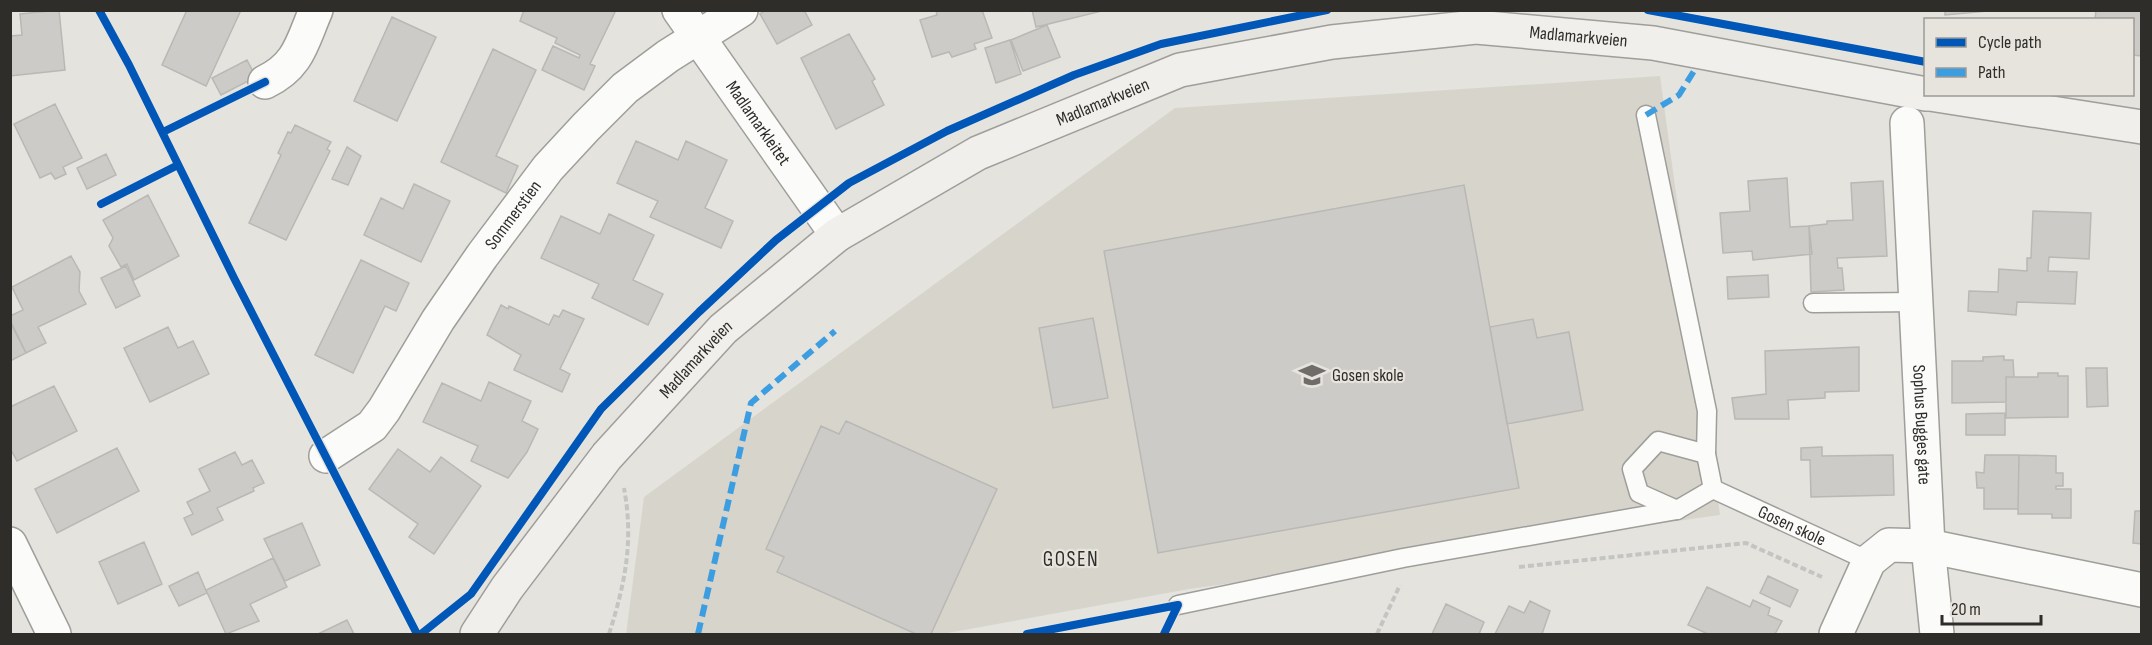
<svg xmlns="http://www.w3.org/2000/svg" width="2152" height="645" viewBox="0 0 2152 645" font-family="'Sofia Sans Condensed',sans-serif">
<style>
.built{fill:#d7d5cb}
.building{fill:#cccbc7;stroke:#b9b8b4;stroke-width:1.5}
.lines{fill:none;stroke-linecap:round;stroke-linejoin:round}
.service-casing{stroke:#9f9e9a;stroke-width:21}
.minor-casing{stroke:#9f9e9a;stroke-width:36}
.secondary-casing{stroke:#9f9e9a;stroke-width:36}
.path{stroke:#c4c4c2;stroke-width:4;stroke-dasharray:6 3;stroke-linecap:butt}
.service{stroke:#fbfbfa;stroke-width:18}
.minor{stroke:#fbfbfa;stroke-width:33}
.secondary{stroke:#f0efec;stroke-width:33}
.quiet{stroke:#3d9de1;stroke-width:6;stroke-dasharray:12 6;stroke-linecap:butt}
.cycleway-casing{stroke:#e6e4dc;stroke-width:11}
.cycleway{stroke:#0057b8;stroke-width:8}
.labels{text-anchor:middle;stroke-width:4.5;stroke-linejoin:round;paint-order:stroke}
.street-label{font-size:18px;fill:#2e2d2a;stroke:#e6e4dc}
.poi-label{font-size:18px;fill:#2e2d2a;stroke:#e6e4dc;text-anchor:start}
.quarter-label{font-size:21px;letter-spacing:1.5px;fill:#2e2d2a;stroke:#e6e4dc}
</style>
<rect width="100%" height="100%" fill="#e4e3de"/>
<!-- built -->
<path class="built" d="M1660 76 1720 515 1189 589 942 634H626L644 497 1175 108Z"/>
<!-- building -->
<path class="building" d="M59 10 65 70 10 76V36L22 35 20 14Z
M187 10H241L206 86 162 65Z
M524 10H616L590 64 595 66 584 90 542 70 553 46 579 58 580 55 555 43 557 38 520 21Z
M766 10H804L812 25 777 44 760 14Z
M936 10H982L992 38 974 44 976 49 952 57 949 52 932 57 920 20 937 15Z
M1032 10H1102V11L1036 27Z
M1945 10H1999L1945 15Z
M2096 10H2142V56L2132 55V20H2095Z
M392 17 436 37 397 121 354 101Z
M1047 25 1060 57 1023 71 1011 40Z
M849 34 875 79 872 81 884 105 836 129 801 58Z
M1010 40 1021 74 996 83 985 48Z
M493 49 536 70 496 156 518 166 506 193 441 162Z
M247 60 256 77 221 95 212 78Z
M55 104 82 158 63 167 66 174 55 179 51 173 40 178 14 124Z
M295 125 331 142 327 149 330 151 286 240 249 223 281 155 278 153 288 132 291 133Z
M636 141 678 160 686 141 727 160 705 208 733 221 721 248 650 217 658 201 617 183Z
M347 147 361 156 348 185 332 179Z
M106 154 116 175 87 189 77 168Z
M1787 178 1790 227 1809 226 1812 254 1753 260 1752 251 1723 253 1720 213 1750 211 1748 181Z
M1883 181 1887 256 1837 258 1838 268H1842L1844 290 1811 292 1809 226 1827 224V221L1853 220 1851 183Z
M414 184 450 201 421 262 364 235 381 198 403 209Z
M1464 185 1519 488 1158 553 1104 251Z
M148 195 179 256 134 280 127 264 121 267 109 246 113 238 103 220Z
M2033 211 2091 213 2089 259 2049 257 2048 271 2077 272 2075 304 2017 302 2016 315 1968 311 1969 291 1998 292 1999 269 2027 271V258H2031Z
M609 214 654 235 633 280 663 294 648 325 592 298 599 284 541 258 561 216 600 234Z
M71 256 80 272 79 291 86 304 38 327 46 343 26 353 10 322V316L23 310 12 287Z
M361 260 409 283 396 311 385 306 353 373 315 355Z
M126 266 140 296 116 308 101 278Z
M1768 275 1769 297 1728 299 1727 277Z
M501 305 508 309 509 306 549 325 554 315 559 317 563 310 584 319 560 369 570 374 562 392 514 370 521 355 487 335Z
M1093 318 1108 398 1053 408 1039 328Z
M1533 319 1537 338 1569 332 1583 410 1507 424 1490 327Z
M12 324 26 353 10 361V325Z
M168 327 178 348 193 341 209 374 150 402 124 348Z
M1859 347V391L1825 392V398L1788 400 1789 419H1735L1732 398 1766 394 1765 351Z
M2004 356V360H2013L2014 377H2006V402L1952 403V361H1983V357Z
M2086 368H2107L2108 406 2087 407Z
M2038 373H2058V376H2068V417L2006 418V377H2038Z
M489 382 531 401 522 421 538 429 527 452 508 478 471 461 478 446 423 422 442 383 481 401Z
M54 386 77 431 17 461 10 448V407Z
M2005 413V435H1966V414Z
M846 421 997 489 931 634H916L777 572 784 557 766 549 821 426 839 434Z
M1822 447V456L1893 455 1894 495 1811 497 1810 460H1801V448Z
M117 448 139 491 57 533 35 489Z
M398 449 430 472 441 457 481 486 434 554 409 537 418 524 369 489Z
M235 452 242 465 252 460 264 483 253 488 254 491 217 508 223 520 192 535 184 518 193 514 187 502 210 491 199 469Z
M1985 455H2019L2018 509H1984V488H1977L1976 472 1984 473Z
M2019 455 2056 456V473H2063V486H2056V489H2071V518H2052V514H2018Z
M2135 511H2142V544L2133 543Z
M302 523 320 565 285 581 264 539Z
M144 542 162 584 118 604 99 562Z
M273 558 287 587 250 604 259 621 226 634 206 590Z
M198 572 207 593 179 606 169 586Z
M1768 576 1798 590 1790 607 1760 593Z
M1707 587 1750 607 1753 600 1770 608 1768 615 1782 621 1775 634H1708L1688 625Z
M1530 601 1550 611 1542 634H1495L1509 606 1524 613Z
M1446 604 1484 622 1479 634H1432Z
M347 620 354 634H318Z"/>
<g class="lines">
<!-- service casing -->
<g class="service-casing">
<g id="service">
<path id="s1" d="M1646 115 1707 411 1706 454 1713 489 1869 561"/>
<path d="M1813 303 1918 302"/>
<path d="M1677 510 1639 493 1632 469 1658 441 1706 454"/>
<path d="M1178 605 1403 558 1677 510 1713 489"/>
</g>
</g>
<!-- minor casing -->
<g class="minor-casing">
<g id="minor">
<path id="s2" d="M679 10 837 235"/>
<path d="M265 82C299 66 302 42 316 10"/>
<path id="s3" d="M1907 123 1928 546 1937 634"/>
<path id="s4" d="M326 456 372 426 384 410 438 320 482 256 548 168 586 127 625 88 668 56 741 10"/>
<path d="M10 544 54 634"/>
<path d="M1836 634 1869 561 1889 545 1928 546 2142 590"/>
</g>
</g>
<!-- secondary casing -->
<g class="secondary-casing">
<g id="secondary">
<path d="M1930 94 2142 127"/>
<path id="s5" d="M477 634 507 588 607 456 723 329 837 235 978 153 1180 70 1332 42 1476 27 1653 43 1926 94"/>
</g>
</g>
<!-- path -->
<path class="path" d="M1519 567 1746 543 1822 577
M609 634C625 584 634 541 624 488
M1377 634 1400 585"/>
<!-- service -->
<use href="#service" class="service"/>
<!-- minor -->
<use href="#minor" class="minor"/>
<!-- secondary -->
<use href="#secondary" class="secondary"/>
<!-- quiet -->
<path class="quiet" d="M1646 115 1679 95 1694 71
M698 634 751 403 835 331"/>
<!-- cycleway casing -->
<g class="cycleway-casing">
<path id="cycleway" d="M99 10 129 65 234 278 417 634
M1648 10 1926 62
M163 132 265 82
M101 204 178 165
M421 634 471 594 601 409 699 312 776 240 849 183 947 131 1074 75 1161 44 1327 10
M1027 634 1178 605 1164 634"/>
</g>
<!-- cycleway -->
<use href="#cycleway" class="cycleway"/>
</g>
<!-- icons -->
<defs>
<g id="school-bare" transform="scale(2.07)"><path d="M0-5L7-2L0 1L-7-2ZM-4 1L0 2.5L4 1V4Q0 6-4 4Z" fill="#6e6d69" stroke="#e6e4dc" stroke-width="2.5" paint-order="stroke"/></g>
</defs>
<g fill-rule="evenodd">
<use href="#school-bare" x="1312" y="375"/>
</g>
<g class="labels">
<!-- street labels -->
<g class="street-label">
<text dy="6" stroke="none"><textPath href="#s5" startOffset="1324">Madlamarkveien</textPath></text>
<text dy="6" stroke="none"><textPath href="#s5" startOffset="838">Madlamarkveien</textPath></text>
<text dy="6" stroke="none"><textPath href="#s2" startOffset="138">Madlamarkleitet</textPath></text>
<text dy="6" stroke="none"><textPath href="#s4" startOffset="309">Sommerstien</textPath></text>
<text dy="6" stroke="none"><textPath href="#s5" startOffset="352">Madlamarkveien</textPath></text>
<text dy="6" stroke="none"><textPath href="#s3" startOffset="302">Sophus Bugges gate</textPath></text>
<text dy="6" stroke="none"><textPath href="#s1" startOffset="468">Gosen skole</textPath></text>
</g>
<!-- poi labels -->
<g class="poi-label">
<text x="1332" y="381">Gosen skole</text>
</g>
<!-- quarter labels -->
<g class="quarter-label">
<text x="1071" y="566">GOSEN</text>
</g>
</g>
<!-- border -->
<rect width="2152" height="645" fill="none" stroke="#2e2d2a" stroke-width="24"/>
<!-- legend -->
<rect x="1924" y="18" width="210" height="78" fill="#e6e4dc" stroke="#9c9b95" stroke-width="1.5"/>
<rect x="1936" y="38" width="30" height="9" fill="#0057b8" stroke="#9c9b95" stroke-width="1.5"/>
<text x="1978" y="48" font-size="18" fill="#2e2d2a">Cycle path</text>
<rect x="1936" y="68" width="30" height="9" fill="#3d9de1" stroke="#9c9b95" stroke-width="1.5"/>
<text x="1978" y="78" font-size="18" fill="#2e2d2a">Path</text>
<!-- scale -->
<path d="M1942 615v9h99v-9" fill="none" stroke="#2e2d2a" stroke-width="3"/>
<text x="1951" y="615" font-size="18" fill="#2e2d2a" stroke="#e6e4dc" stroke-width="4.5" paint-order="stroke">20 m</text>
</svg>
